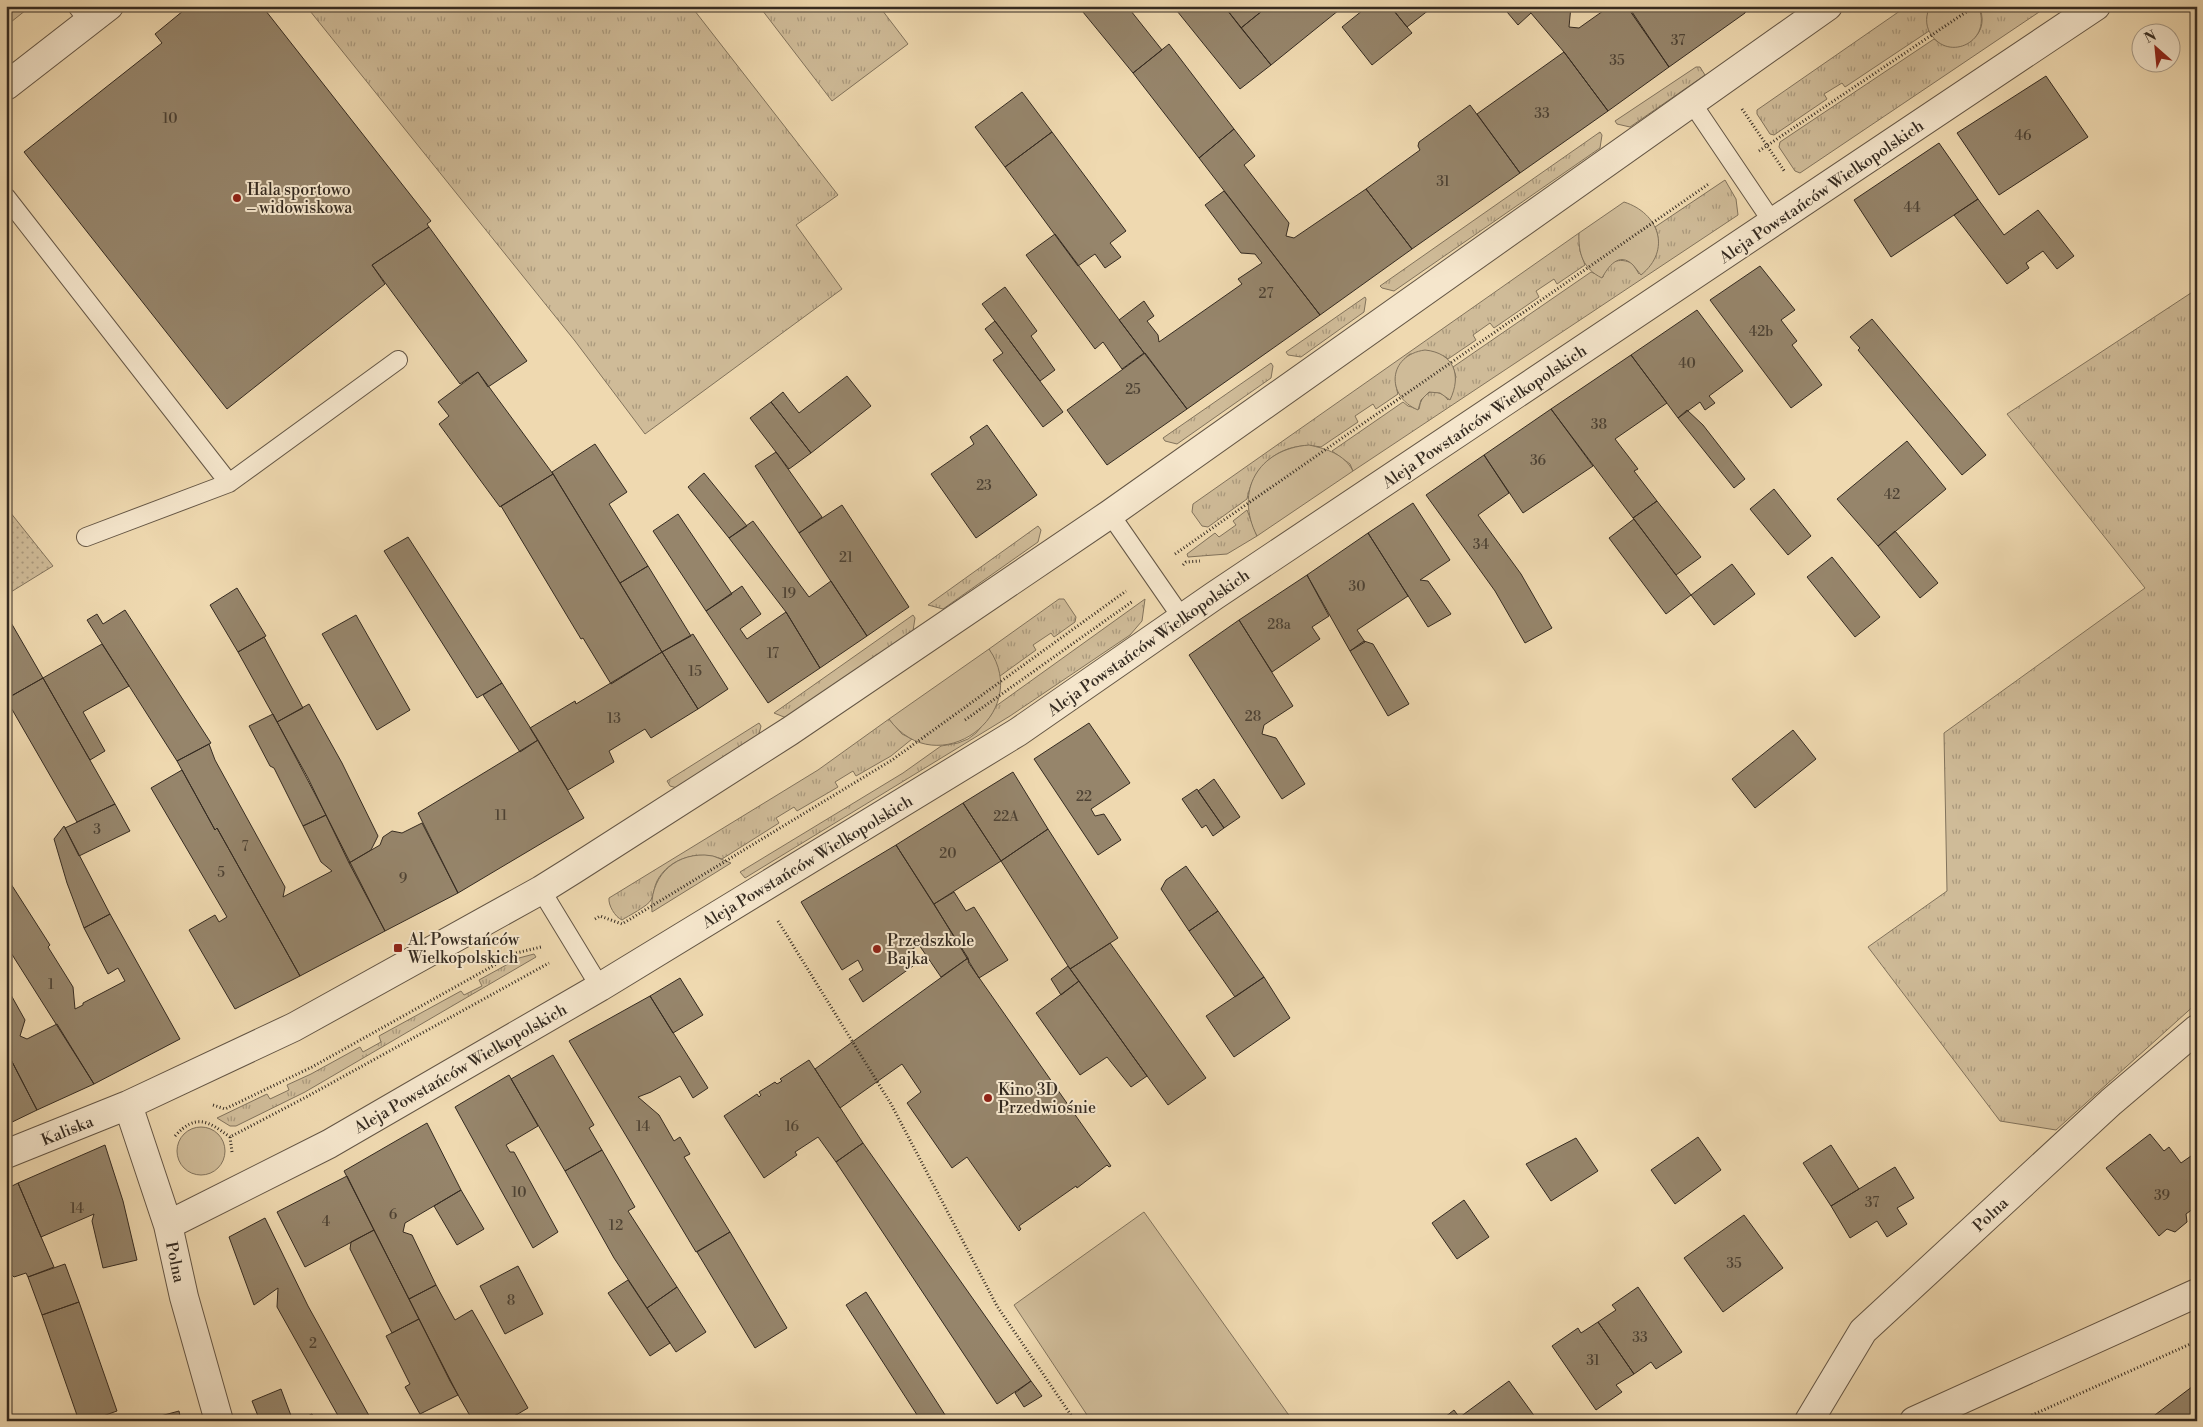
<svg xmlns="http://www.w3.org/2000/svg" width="2203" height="1427" viewBox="0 0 2203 1427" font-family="'Libre Bodoni',serif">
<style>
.grass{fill:url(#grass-tufts);stroke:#82735c}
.park{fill:#cfbb98;stroke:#82735c}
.garden{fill:url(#garden-dots);stroke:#82735c}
.building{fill:#96856b;stroke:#352b21}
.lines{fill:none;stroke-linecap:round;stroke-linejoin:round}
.service-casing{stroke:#645645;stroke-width:20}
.minor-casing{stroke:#645645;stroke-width:30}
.path{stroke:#352b21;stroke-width:3;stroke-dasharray:1 2.5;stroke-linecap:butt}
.service{stroke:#f5e6cc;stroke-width:18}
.minor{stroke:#f5e6cc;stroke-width:28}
.poi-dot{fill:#8f2418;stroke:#f5e6cc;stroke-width:2}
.labels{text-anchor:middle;stroke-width:4;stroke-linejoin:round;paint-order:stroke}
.number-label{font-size:14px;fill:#4d4234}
.poi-label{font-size:16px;fill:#352b21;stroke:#f5e6cc;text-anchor:start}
.street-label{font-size:16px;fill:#352b21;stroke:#f5e6cc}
</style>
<defs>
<pattern id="grass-tufts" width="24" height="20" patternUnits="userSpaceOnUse" patternTransform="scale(1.25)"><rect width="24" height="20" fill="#cfbb98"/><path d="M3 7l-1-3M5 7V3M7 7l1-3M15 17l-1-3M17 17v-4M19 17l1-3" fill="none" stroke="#a9987c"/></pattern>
<pattern id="garden-dots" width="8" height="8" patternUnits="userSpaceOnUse" patternTransform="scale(1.25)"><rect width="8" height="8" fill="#cfbb98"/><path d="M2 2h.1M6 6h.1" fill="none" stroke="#a9987c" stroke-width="1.8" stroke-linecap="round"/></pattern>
</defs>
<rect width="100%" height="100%" fill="#efd9b0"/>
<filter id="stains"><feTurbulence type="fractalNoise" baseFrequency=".004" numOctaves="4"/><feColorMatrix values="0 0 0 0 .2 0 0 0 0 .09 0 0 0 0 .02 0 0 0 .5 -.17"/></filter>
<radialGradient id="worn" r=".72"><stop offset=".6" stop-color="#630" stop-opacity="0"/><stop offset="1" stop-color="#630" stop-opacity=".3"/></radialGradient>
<!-- grass -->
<path class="grass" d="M306 6H691L838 195 796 225 842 289 645 434 575 341Z
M759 6H879L908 44 832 101Z
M1907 6H1930L1927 18 1929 31 1845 87 1842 83 1824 94 1827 99 1774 135 1770 134 1757 114V110Z
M1983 6H2048L1800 173 1795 171 1779 147 1780 142 1934 39C1957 58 1991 37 1980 9Z
M1696 67H1700L1705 75 1630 127 1617 124 1615 121Z
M1600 132 1602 135 1600 148 1394 291 1382 288 1380 286Z
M1725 180 1736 199 1738 215 1353 471 1350 464 1332 451 1403 402 1408 406 1419 409C1420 400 1425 393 1434 391L1444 395 1448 400 1456 377 1453 367 1591 272 1603 277C1607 262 1619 256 1633 264L1639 274C1651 259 1664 248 1655 227Z
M1579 233 1580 251 1585 265 1557 284 1554 279 1536 291 1539 297 1494 328 1490 323 1473 335 1476 340 1448 359 1444 356 1410 354C1398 363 1393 379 1398 394L1376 409 1373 404 1355 416 1358 422 1321 447C1285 440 1254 462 1247 499L1208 527 1202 526 1192 512 1193 504Z
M2197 289V1003L2056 1130 2000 1121 1868 947 1947 891 1944 733 2145 588 2007 414Z
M1365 297 1366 299 1364 312 1301 357 1288 355 1286 352Z
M1271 363 1273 366 1271 378 1177 444 1165 441 1163 438Z
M1247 510 1257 536 1227 554 1188 557 1187 554 1215 533 1219 537 1236 525 1233 521Z
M1038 526 1041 530 1038 542 943 609 928 605Z
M1059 599H1064L1076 617 1075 622 1054 637 1051 633 1033 645 1036 650 1000 676 989 649Z
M1145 599 1142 621 1130 635 1010 716 745 878 740 872 903 773 941 746 958 743 968 739 976 733 991 715 996 706Z
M913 615 915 618 913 631 789 719 774 713Z
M889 719 902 734 912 739 891 756 856 776 853 771 835 782 838 787 797 811 794 807 776 818 779 823 722 859C698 850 669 858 657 881 654 887 654 894 651 900 648 906 628 916 622 920 615 917 608 905 609 898L818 770Z
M759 723 761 726 758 738 677 788 670 786 667 781Z
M534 954 536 957 305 1092 236 1126H230L217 1118 267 1094 270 1099 289 1090 287 1085 311 1074 360 1047 363 1052 381 1042 379 1036 461 991 464 995 482 986 479 980 519 958Z"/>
<!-- park -->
<path class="park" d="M6 6H31L6 26Z
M1930 6H1978C1994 40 1949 64 1930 33 1925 24 1926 15 1930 6Z
M1624 202C1659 213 1672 250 1641 275 1638 272 1636 268 1633 265 1619 251 1608 267 1602 278 1583 269 1578 253 1579 233Z
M1425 350C1454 353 1462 375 1450 400L1440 393 1429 392 1421 400 1418 410C1385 396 1388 355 1425 350Z
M1309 445C1327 449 1344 454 1353 471L1257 536C1234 491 1258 449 1309 445Z
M989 649C1034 714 937 785 889 719Z
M705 855 713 856 731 863 652 912C649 879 672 854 705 855Z
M177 1151a24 24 0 1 1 48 0a24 24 0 1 1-48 0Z
M1144 1212 1293 1421H1091L1014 1305Z"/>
<!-- garden -->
<path class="garden" d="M6 507 53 566 6 595Z"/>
<!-- building -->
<path class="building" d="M189 6H262L431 221 427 224 429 227 372 265 385 284 227 409 24 152 162 43 155 34Z
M1078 6H1127L1162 50 1133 73Z
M1173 6H1224L1271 65 1240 89Z
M1224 6H1266L1267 7 1241 28Z
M1268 6H1344L1271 65 1241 28Z
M1368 6H1390L1412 33 1372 65 1342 27Z
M1390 6H1434L1407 27Z
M1502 6H1525L1531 13 1518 25Z
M1525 6H1571L1569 27 1579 28 1610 6H1628L1669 67 1608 111 1564 52Z
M1636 6H1740L1745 13 1669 67 1630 11Z
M1740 6H1752L1745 13Z
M1169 44 1234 129 1199 158 1133 73Z
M1564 52 1608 111 1520 173 1477 114Z
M2046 76 2088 137 1999 195 1957 133Z
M1022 92 1052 132 1005 167 975 127Z
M1470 105 1520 173 1412 249 1366 189 1420 150 1418 146 1419 142Z
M1234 129 1255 156 1244 165 1289 223 1286 236 1294 238 1366 189 1412 249 1320 315 1199 158Z
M1052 132 1126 231 1110 243 1121 257 1105 268 1095 254 1078 266 1005 167Z
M1939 143 1978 199 1891 257 1854 200Z
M1224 191 1320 315 1187 409 1119 320 1144 301 1154 316 1147 321 1158 335 1159 342 1242 284 1238 279 1262 263 1255 254 1241 253 1205 205Z
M1978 199 2004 235 2038 210 2074 256 2057 269 2043 251 2026 263 2029 268 2007 284 1954 215Z
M429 227 527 361 488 387 478 372 460 384 372 265Z
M1055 234 1144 353 1122 369 1103 342 1095 349 1026 255Z
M1760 266 1795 310 1781 320 1797 341 1792 345 1822 385 1791 408 1710 300Z
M1005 287 1037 331 1031 336 1055 370 1040 381 982 304Z
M1697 310 1743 371 1709 396 1715 403 1705 410 1700 402 1678 418 1631 355Z
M1872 319 1986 455 1962 475 1858 350 1860 348 1850 337Z
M995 321 1063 412 1043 427 993 360 1003 353 985 329Z
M1145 353 1187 409 1107 465 1067 410Z
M1631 355 1667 403 1615 439 1638 469 1634 471 1657 501 1633 518 1551 409Z
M478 372 553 474 500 507 439 424 449 416 438 402Z
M847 376 871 406 811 453 771 402 783 392 799 413Z
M771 402 811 453 789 469 750 418Z
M1551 409 1593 466 1523 513 1484 455Z
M1687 410 1703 425 1745 479 1734 488 1678 418Z
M987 425 1037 495 976 538 931 474 974 444 970 437Z
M1907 441 1946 489 1878 546 1837 499Z
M595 444 627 492 609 504 648 566 620 583 552 472Z
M776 452 822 517 799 533 755 466Z
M1484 455 1509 493 1478 515 1521 574 1552 628 1525 643 1495 591 1426 495Z
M704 473 747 526 729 538 688 487Z
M553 474 662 652 611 684 583 638 581 639 501 506Z
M1774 489 1811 536 1788 555 1750 509Z
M1657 501 1701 557 1676 575 1633 518Z
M1413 503 1450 560 1420 580 1428 581 1451 614 1428 627 1368 533Z
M842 505 909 607 867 636 799 533Z
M678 514 732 594 706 611 653 531Z
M1634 519 1691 595 1666 614 1609 538Z
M753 521 809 597 831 581 867 636 820 668 786 612 729 538Z
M1895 531 1938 583 1920 598 1878 546Z
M1368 533 1408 596 1357 630 1365 642 1350 651 1307 575Z
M408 537 502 683 477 698 384 551Z
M1832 557 1880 617 1855 637 1807 577Z
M1732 564 1755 594 1714 625 1691 595Z
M648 566 691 636 662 652 620 583Z
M1307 575 1329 616 1312 627 1320 639 1272 672 1239 620Z
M742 586 761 614 740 629 747 639 786 612 820 668 768 703 706 611Z
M237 588 266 636 238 652 210 605Z
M125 610 211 743 177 761 87 620 97 614 103 624Z
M6 614 43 678 6 699Z
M356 615 410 710 377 730 322 634Z
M1239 620 1293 706 1264 725 1262 734 1276 738 1305 784 1282 799 1189 655Z
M693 634 728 689 698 709 662 652Z
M264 637 303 708 277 722 238 652Z
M1364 641 1373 644 1409 704 1388 716 1350 651Z
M102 644 129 686 83 712 105 751 90 760 43 678Z
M662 652 698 709 651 738 645 729 609 751 614 762 568 790 530 728 575 701 576 704Z
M43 678 115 804 77 822 6 699Z
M502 683 538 740 520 752 483 695Z
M309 704 342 763 378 836 371 850 349 863 308 778 277 722Z
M273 714 326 815 303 826 274 768 270 766 249 726Z
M1089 723 1130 783 1091 809 1095 816 1104 814 1121 840 1098 855 1034 759Z
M1793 730 1816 759 1755 808 1732 779Z
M538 740 584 818 458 893 418 813Z
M209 744 215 760 285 887 283 897 332 871 321 862 303 826 326 815 385 931 300 976 217 828 215 830 177 761Z
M182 770 215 830 217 828 300 976 235 1009 189 930 215 915 219 922 227 917 151 788Z
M1013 772 1048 829 1001 861 963 803Z
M1214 779 1240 817 1224 828 1198 791Z
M1197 789 1224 828 1213 836 1206 825 1202 828 1182 799Z
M963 803 1001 861 934 904 896 845Z
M115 804 130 831 79 856 65 828Z
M422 823 458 893 385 931 349 863 380 845 383 837 392 831 402 833Z
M64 826 110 914 84 928 67 883 54 839Z
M1048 829 1118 938 1070 969 1001 861Z
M896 845 968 958 941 977 919 945 906 953 913 966 863 1002 849 979 863 970 858 960 842 970 801 902Z
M1186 866 1218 911 1189 931 1161 889 1166 880Z
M11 884 50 945 48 947 73 987 75 1009 83 1005V1003L125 981 118 968 108 974 84 928 110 914 180 1039 94 1084 6 945V886Z
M954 892 966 911 974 907 1008 960 979 978 934 904Z
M1218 911 1264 977 1235 997 1189 931Z
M1110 943 1206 1078 1168 1105 1070 969Z
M968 958 969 961 968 962 1111 1166 1109 1167 1107 1165 1077 1188 1076 1186 1019 1226 1021 1229 1019 1231 967 1157 952 1168 907 1103 921 1092 902 1064 840 1108 815 1069Z
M1068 966 1079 981 1061 995 1051 979Z
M1264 977 1290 1018 1234 1057 1206 1016Z
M680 978 703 1015 673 1033 650 996Z
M1079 981 1147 1076 1131 1087 1107 1057 1080 1075 1036 1013Z
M6 986 25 1020 20 1036 27 1039 57 1024 94 1084 37 1110 6 1050Z
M650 996 708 1088 693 1098 680 1076 651 1092 638 1097 659 1115 674 1141 680 1137 690 1154 684 1157 730 1232 696 1252 569 1041Z
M6 1050 37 1110 6 1125Z
M553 1055 594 1125 589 1128 602 1150 565 1171 511 1079Z
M809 1060 863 1143 836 1162 818 1137 795 1152 797 1155 764 1178 724 1116 757 1094 759 1097 761 1095 759 1092 775 1082 777 1084 782 1081 780 1079Z
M509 1075 538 1126 506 1145 510 1152H514L558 1232 533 1248 455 1107Z
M427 1123 461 1190 405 1223 403 1232 412 1235 436 1285 409 1299 344 1171Z
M2150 1134 2164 1151 2169 1147 2181 1163 2191 1156 2197 1163V1206L2186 1214 2187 1222 2175 1232 2167 1229 2159 1236 2106 1168Z
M1698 1137 1721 1170 1675 1204 1651 1170Z
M1576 1138 1598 1171 1551 1201 1526 1164Z
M863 1143 1031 1381 997 1404 836 1162Z
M105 1145 123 1201 137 1260 103 1268 92 1221 94 1214 41 1237 18 1183Z
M1831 1145 1859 1189 1831 1206 1803 1163Z
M602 1150 635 1207 628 1211 677 1287 647 1308 614 1258 565 1171Z
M1895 1167 1914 1198 1897 1208 1907 1224 1887 1237 1877 1221 1850 1238 1831 1206Z
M347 1176 374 1230 305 1267 277 1212Z
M18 1183 54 1267 28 1277 26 1273 14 1277 6 1269V1189Z
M461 1190 484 1229 457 1245 434 1206Z
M1464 1200 1489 1237 1457 1259 1432 1223Z
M1744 1215 1783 1268 1723 1312 1684 1258Z
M265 1218 308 1306 372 1421H341L277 1307 278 1288 254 1305 229 1237Z
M374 1230 419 1319 392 1333 350 1249 351 1242Z
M730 1232 787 1328 755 1348 697 1252Z
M65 1264 79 1302 42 1315 28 1277Z
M518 1266 543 1314 505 1334 480 1286Z
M628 1280 670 1343 650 1356 608 1293Z
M436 1285 455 1320 472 1310 528 1408 506 1421H473L450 1381 409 1299Z
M677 1287 706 1332 676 1352 647 1308Z
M1638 1287 1682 1352 1656 1369 1651 1362 1634 1374 1598 1322 1616 1310 1612 1305Z
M866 1292 949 1421H921L846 1305Z
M79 1302 117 1411 89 1421H79L42 1315Z
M419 1319 458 1395 420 1414 405 1387 410 1384 386 1336Z
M1598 1322 1634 1374 1616 1385 1622 1392 1596 1410 1552 1346 1578 1328 1581 1333Z
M1031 1381 1042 1396 1024 1407 1015 1393Z
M1509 1381 1538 1421H1462L1460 1417Z
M2197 1383V1421H2147Z
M281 1389 293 1421H260L252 1401Z
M1454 1410 1462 1421H1440Z
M179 1411 181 1421H143L153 1418Z
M312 1414 316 1421H297Z
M517 1414 521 1421H506Z"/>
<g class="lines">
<!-- service casing -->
<g class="service-casing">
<path id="service" d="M77 6 89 22
M1692 103 1773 223
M6 197 229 483 86 537
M229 483 398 360
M1110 514 1182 618
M541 890 600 987"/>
</g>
<!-- minor casing -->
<g class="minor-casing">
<path id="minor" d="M6 86 109 6
M128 1105 168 1225 184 1297 219 1421
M6 1154 128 1105 294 1027 541 890 573 870 790 731 1110 514 1828 6
M168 1225 329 1144 600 987 1018 732 1214 596 2096 6
M1809 1421 1863 1331 2111 1102 2197 1029
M1914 1421 2197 1293"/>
</g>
<!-- path -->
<path class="path" d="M1742 109 1785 172
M1759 151 1975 6
M1175 554 1710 183
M1183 565 1186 562 1200 561
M965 720 1133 601
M595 919 600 916 622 924 892 760 1126 591
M778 921 891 1104 997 1306 1075 1421
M213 1105 225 1109 312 1067 516 953 541 947
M175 1136C196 1113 208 1121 230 1137
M232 1152 230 1137 308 1096 549 963
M2019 1421 2197 1341"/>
<!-- service -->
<use href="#service" class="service"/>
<!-- minor -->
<use href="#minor" class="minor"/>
</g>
<!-- markers -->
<g class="poi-dot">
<circle cx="237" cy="198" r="5"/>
<rect x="393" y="943" width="10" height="10" rx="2.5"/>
<circle cx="877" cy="949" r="5"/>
<circle cx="988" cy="1098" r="5"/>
</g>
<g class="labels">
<!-- number labels -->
<g class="number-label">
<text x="1678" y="45">37</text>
<text x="1617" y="65">35</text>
<text x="1542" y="118">33</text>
<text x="170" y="123">10</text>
<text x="2023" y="140">46</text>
<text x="1443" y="186">31</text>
<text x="1912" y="212">44</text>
<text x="1266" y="298">27</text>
<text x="1761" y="336">42b</text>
<text x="1687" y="368">40</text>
<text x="1133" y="394">25</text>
<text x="1599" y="429">38</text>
<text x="1538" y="465">36</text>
<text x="984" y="490">23</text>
<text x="1892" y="499">42</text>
<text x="1481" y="549">34</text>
<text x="846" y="562">21</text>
<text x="1357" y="591">30</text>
<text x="789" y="598">19</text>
<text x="1279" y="629">28a</text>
<text x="773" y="658">17</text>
<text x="695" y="676">15</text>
<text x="1253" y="721">28</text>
<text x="614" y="723">13</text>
<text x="1084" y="801">22</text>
<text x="501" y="820">11</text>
<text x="1006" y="821">22A</text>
<text x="97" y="834">3</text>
<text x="245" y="851">7</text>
<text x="948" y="858">20</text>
<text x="221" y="877">5</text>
<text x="403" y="883">9</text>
<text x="51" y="989">1</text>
<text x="643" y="1131">14</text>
<text x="792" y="1131">16</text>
<text x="519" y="1197">10</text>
<text x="2162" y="1200">39</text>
<text x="1872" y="1207">37</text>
<text x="77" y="1213">14</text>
<text x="393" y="1219">6</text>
<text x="326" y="1226">4</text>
<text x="616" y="1230">12</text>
<text x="1734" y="1268">35</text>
<text x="511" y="1305">8</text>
<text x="1640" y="1342">33</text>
<text x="313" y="1348">2</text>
<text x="1593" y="1365">31</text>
</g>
<!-- poi labels -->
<g class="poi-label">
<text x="247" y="195">Hala sportowo<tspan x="247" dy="18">– widowiskowa</tspan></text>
<text x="408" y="945">Al. Powstańców<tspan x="408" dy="18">Wielkopolskich</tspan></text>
<text x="887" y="946">Przedszkole<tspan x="887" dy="18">Bajka</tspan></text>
<text x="998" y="1095">Kino 3D<tspan x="998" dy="18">Przedwiośnie</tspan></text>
</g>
<!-- street labels -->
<g class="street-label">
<text transform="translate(1821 191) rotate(-34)" y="6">Aleja Powstańców Wielkopolskich</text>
<text transform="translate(1484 416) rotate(-34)" y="6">Aleja Powstańców Wielkopolskich</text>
<text transform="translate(1148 642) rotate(-35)" y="6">Aleja Powstańców Wielkopolskich</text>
<text transform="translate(807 861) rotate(-31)" y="6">Aleja Powstańców Wielkopolskich</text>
<text transform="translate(460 1068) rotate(-30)" y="6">Aleja Powstańców Wielkopolskich</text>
<text transform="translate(67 1130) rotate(-22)" y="6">Kaliska</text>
<text transform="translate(1990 1214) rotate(-43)" y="6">Polna</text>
<text transform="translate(176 1262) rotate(78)" y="6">Polna</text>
</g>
</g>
<!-- margin -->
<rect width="2203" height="1427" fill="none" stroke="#efd9b0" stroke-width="25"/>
<rect x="8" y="8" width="2188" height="1412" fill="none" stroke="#352b21" stroke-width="2.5"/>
<rect x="12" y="12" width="2178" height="1402" fill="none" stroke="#352b21"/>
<!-- north arrow -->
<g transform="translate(2156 48) rotate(333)"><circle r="24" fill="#f5e6cc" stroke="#a89b88"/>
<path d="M0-4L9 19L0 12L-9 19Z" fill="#8f2418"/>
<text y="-8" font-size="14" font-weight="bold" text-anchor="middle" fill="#352b21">N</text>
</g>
<rect width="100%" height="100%" filter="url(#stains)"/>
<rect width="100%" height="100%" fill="url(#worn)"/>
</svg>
